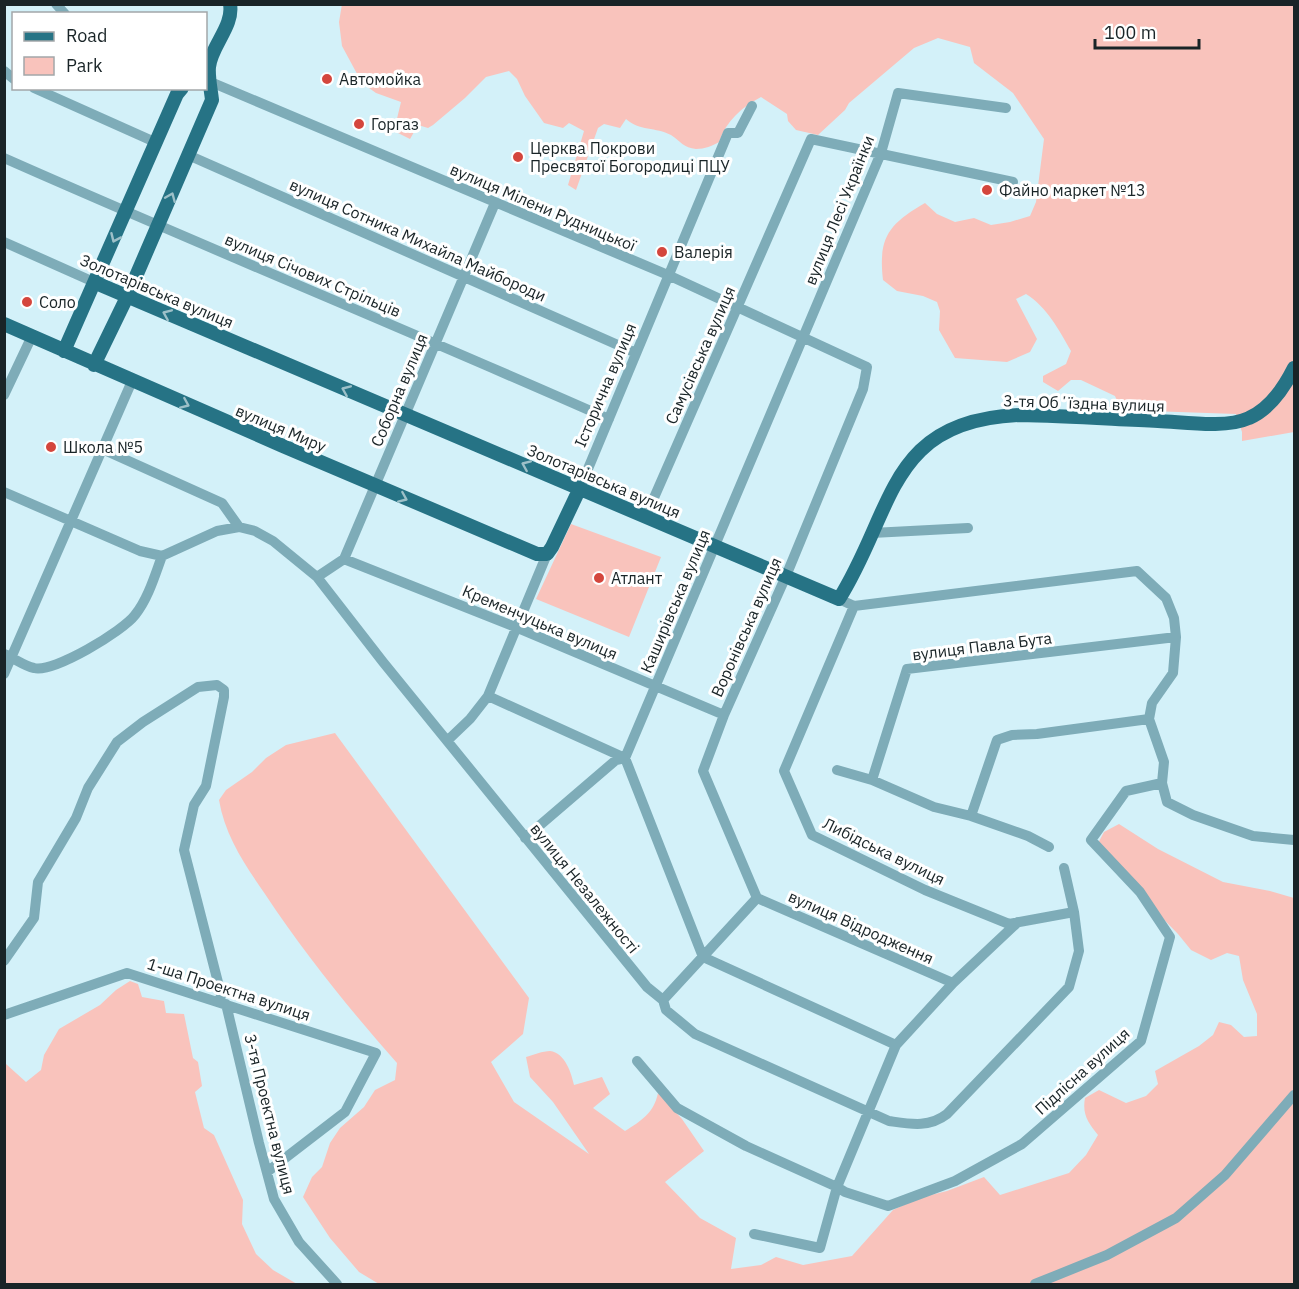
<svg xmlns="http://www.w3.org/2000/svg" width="1299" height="1289" viewBox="0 0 1299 1289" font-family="'IBM Plex Sans',sans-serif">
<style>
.green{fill:#f9c3bc}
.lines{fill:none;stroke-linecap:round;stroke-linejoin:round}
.minor{stroke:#7eacb8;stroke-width:10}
.major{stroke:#267385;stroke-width:14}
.oneway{stroke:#9dc0c8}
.poi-dot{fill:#d4463d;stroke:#fff;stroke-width:2}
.labels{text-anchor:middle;stroke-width:6;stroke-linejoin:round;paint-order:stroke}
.poi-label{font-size:16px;fill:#192427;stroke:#fff;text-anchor:start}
.street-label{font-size:16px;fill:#192427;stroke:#fff}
</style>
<rect width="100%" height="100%" fill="#d3f1f9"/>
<!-- green -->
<path class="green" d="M342 4 1294 5V432L1242 441V432L1236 414 1121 410 1115 396 1081 380H1071L1058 391 1043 382V376L1066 364 1071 351C1059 330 1047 307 1026 294L1016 299 1037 339 1030 352 1007 362 955 358 939 330 940 311 937 302 923 296 897 291 883 280C878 237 889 224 925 203L937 214 955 222 974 218 991 225 1010 222 1030 216 1036 202 1044 139 1013 93 974 63 970 47 938 38 914 48 849 103 845 110 818 135 796 130 788 121 787 114 761 97C742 107 726 121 719 142 712 146 705 149 696 149 684 148 680 141 671 135 656 127 639 131 626 119L620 128 604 124 598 128 576 190 568 185 584 131 569 123 563 128 544 123 525 96 517 79 509 71 486 77 465 98 433 125 428 128 418 125 410 139 394 131 401 102 376 93 362 83 342 46 339 22Z
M571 524 661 557 629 637 536 599Z
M335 733 529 998 523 1034 491 1062 514 1102 589 1154 553 1102 530 1077 526 1057C533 1055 543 1051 550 1051 565 1053 571 1072 574 1085L602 1077 610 1094 593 1108 625 1131C641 1121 654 1113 658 1093L682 1119 704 1151 665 1182 700 1218 736 1238 731 1269 761 1265 776 1257 803 1265 852 1256 893 1210 919 1198 947 1191 984 1177 1000 1195 1069 1173 1086 1155 1098 1135C1088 1123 1082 1114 1085 1098L1099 1090 1126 1103 1146 1096 1158 1084 1155 1071 1199 1046 1213 1035 1219 1022 1231 1025 1244 1037 1257 1036V1014L1243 980 1239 956 1227 953 1211 960 1191 950 1178 934 1095 849 1104 832 1119 824 1158 849 1223 882 1270 891 1294 898V1284H379L359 1272 330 1238 303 1197 312 1177 322 1167 330 1143 340 1128 364 1107 375 1090 395 1080 397 1063C350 1010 304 953 265 894 245 865 225 836 219 800L226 790 252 772 266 758 286 745Z
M130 981 138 984 142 997 164 1001 166 1013 184 1014 193 1058 198 1062 202 1086 195 1092 204 1128 214 1135 243 1200 242 1224 256 1254 273 1270 297 1284H5V1065L6 1064 26 1082 41 1070 44 1055 59 1029 100 1005 116 990Z"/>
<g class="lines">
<!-- minor -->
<path class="minor" d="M56 4 65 14
M4 71 14 79
M206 80 668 275 867 367 863 389 786 576 724 715 703 771 757 898
M34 88 157 143
M188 155 636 353
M4 158C205 247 408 330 609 419
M4 242 96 283
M4 395 32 336
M102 449 222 503 239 527
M580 488 728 133H738L752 106
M4 492 140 551 162 556 217 531 239 527 255 531 273 541 317 577 383 662 647 987 663 1000 666 1010 695 1034 889 1121C910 1124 929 1128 947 1114L1069 987 1079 951 1074 912 1064 868
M646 516 811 139 1013 182
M872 533 968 528
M344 559 518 628 724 715
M317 577 344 559 495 203
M839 599 854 606 1137 571 1166 598 1174 618 1176 637 1173 673 1152 703 1149 719 1037 734 1012 735 997 740 971 816
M854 606 784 771 812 835 925 890 1009 924 1074 912
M4 654C14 658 24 666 34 668 54 673 123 631 135 615 148 599 155 575 162 556
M4 674 132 381
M488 696 625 758 703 957 896 1045 953 983 1018 922
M1149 719 1164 762 1162 783 1167 802 1193 815 1253 836 1294 840
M448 740 470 719 488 696 547 554
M837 770 872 780 934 807 971 816 1028 836 1049 847
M872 780 907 669 1176 637
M525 838 616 760 625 758 881 153 898 93 1006 108
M757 898 953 983
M4 961 34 918 38 882 76 818 88 788 117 742 143 722 198 687 217 685 224 690V697L206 786 194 805 184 850 221 994 220 1002
M663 1000 757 898
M226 1004 259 1143 274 1199 299 1242 337 1284
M4 1015 127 973 376 1053 345 1112 267 1172
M637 1061 677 1108 746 1146 837 1187 845 1192 888 1206 955 1181 1022 1144 1141 1041 1170 937 1140 892 1091 840 1126 791 1162 783
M754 1234 820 1248 837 1187 896 1045
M1035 1284 1107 1255 1176 1218 1225 1175 1294 1095"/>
<!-- major -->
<path class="major" d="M96 283 839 599C895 510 887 420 1020 415 1066 416 1112 419 1158 421 1184 422 1225 429 1249 418 1270 409 1284 388 1294 368
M4 324 283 446 537 554H547L552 547 580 488
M64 351 177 94 182 88
M94 365 127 297 212 100C211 90 208 77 209 67 211 46 234 26 230 4"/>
</g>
<!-- one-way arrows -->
<defs><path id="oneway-chevron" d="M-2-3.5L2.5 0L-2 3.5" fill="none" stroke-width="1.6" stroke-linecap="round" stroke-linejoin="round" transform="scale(1.5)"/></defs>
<g class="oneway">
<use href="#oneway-chevron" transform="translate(171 197) rotate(-67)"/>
<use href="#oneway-chevron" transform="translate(115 238) rotate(114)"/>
<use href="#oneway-chevron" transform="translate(167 314) rotate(-157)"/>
<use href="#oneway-chevron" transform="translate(346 390) rotate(-157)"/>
<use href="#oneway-chevron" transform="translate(185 404) rotate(23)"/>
<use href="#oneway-chevron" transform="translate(526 465) rotate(-157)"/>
<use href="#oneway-chevron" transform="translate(403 498) rotate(23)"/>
</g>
<!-- markers -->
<g class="poi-dot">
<circle cx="327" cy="79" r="6"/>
<circle cx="359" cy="124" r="6"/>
<circle cx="518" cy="157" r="6"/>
<circle cx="987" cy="190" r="6"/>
<circle cx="662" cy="252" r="6"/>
<circle cx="27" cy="302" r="6"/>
<circle cx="51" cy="447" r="6"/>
<circle cx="599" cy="578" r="6"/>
</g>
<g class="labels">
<!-- poi labels -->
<g class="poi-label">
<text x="339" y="85">Автомойка</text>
<text x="371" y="130">Горгаз</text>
<text x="530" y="154">Церква Покрови<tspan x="530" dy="18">Пресвятої Богородиці ПЦУ</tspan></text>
<text x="999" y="196">Файно маркет №13</text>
<text x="674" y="258">Валерія</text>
<text x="39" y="308">Соло</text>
<text x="63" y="453">Школа №5</text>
<text x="611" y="584">Атлант</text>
</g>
<!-- street labels -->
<g class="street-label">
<text transform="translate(543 207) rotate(23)" y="6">вулиця Мілени Рудницької</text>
<text transform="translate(839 210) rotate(-68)" y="6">вулиця Лесі Українки</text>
<text transform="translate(418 240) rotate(24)" y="6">вулиця Сотника Михайла Майбороди</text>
<text transform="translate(313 275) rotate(23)" y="6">вулиця Січових Стрільців</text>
<text transform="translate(157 291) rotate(23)" y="6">Золотарівська вулиця</text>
<text transform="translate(700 355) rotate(-66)" y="6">Самусівська вулиця</text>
<text transform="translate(605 385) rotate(-67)" y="6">Історична вулиця</text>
<text transform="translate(399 390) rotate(-67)" y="6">Соборна вулиця</text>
<text transform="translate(1084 403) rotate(2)" y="6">3-тя Обʼїздна вулиця</text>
<text transform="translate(281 428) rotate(23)" y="6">вулиця Миру</text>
<text transform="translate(604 481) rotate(23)" y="6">Золотарівська вулиця</text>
<text transform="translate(675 601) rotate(-67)" y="6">Каширівська вулиця</text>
<text transform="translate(540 622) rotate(23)" y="6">Кременчуцька вулиця</text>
<text transform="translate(746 627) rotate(-66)" y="6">Воронівська вулиця</text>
<text transform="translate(982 646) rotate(-7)" y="6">вулиця Павла Бута</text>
<text transform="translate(884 851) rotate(26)" y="6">Либідська вулиця</text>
<text transform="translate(585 888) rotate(51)" y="6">вулиця Незалежності</text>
<text transform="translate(861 927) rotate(24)" y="6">вулиця Відродження</text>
<text transform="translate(229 989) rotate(18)" y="6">1-ша Проектна вулиця</text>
<text transform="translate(1082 1071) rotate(-42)" y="6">Підлісна вулиця</text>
<text transform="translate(270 1114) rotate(76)" y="6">3-тя Проектна вулиця</text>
</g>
</g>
<!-- border -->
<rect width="1299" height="1289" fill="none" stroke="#192427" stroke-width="12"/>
<!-- legend -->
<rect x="12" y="12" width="195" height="78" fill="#ffffff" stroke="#a3a7a9" stroke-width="1.5"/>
<rect x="24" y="32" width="30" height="9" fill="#267385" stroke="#a3a7a9" stroke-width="1.5"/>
<text x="66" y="42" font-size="18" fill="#192427">Road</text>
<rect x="24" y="57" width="30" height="18" fill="#f9c3bc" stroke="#a3a7a9" stroke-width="1.5"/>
<text x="66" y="72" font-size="18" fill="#192427">Park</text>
<!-- scale -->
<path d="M1095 39v9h104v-9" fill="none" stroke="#192427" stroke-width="3"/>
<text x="1104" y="39" font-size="18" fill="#192427" stroke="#ffffff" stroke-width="4.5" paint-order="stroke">100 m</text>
</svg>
